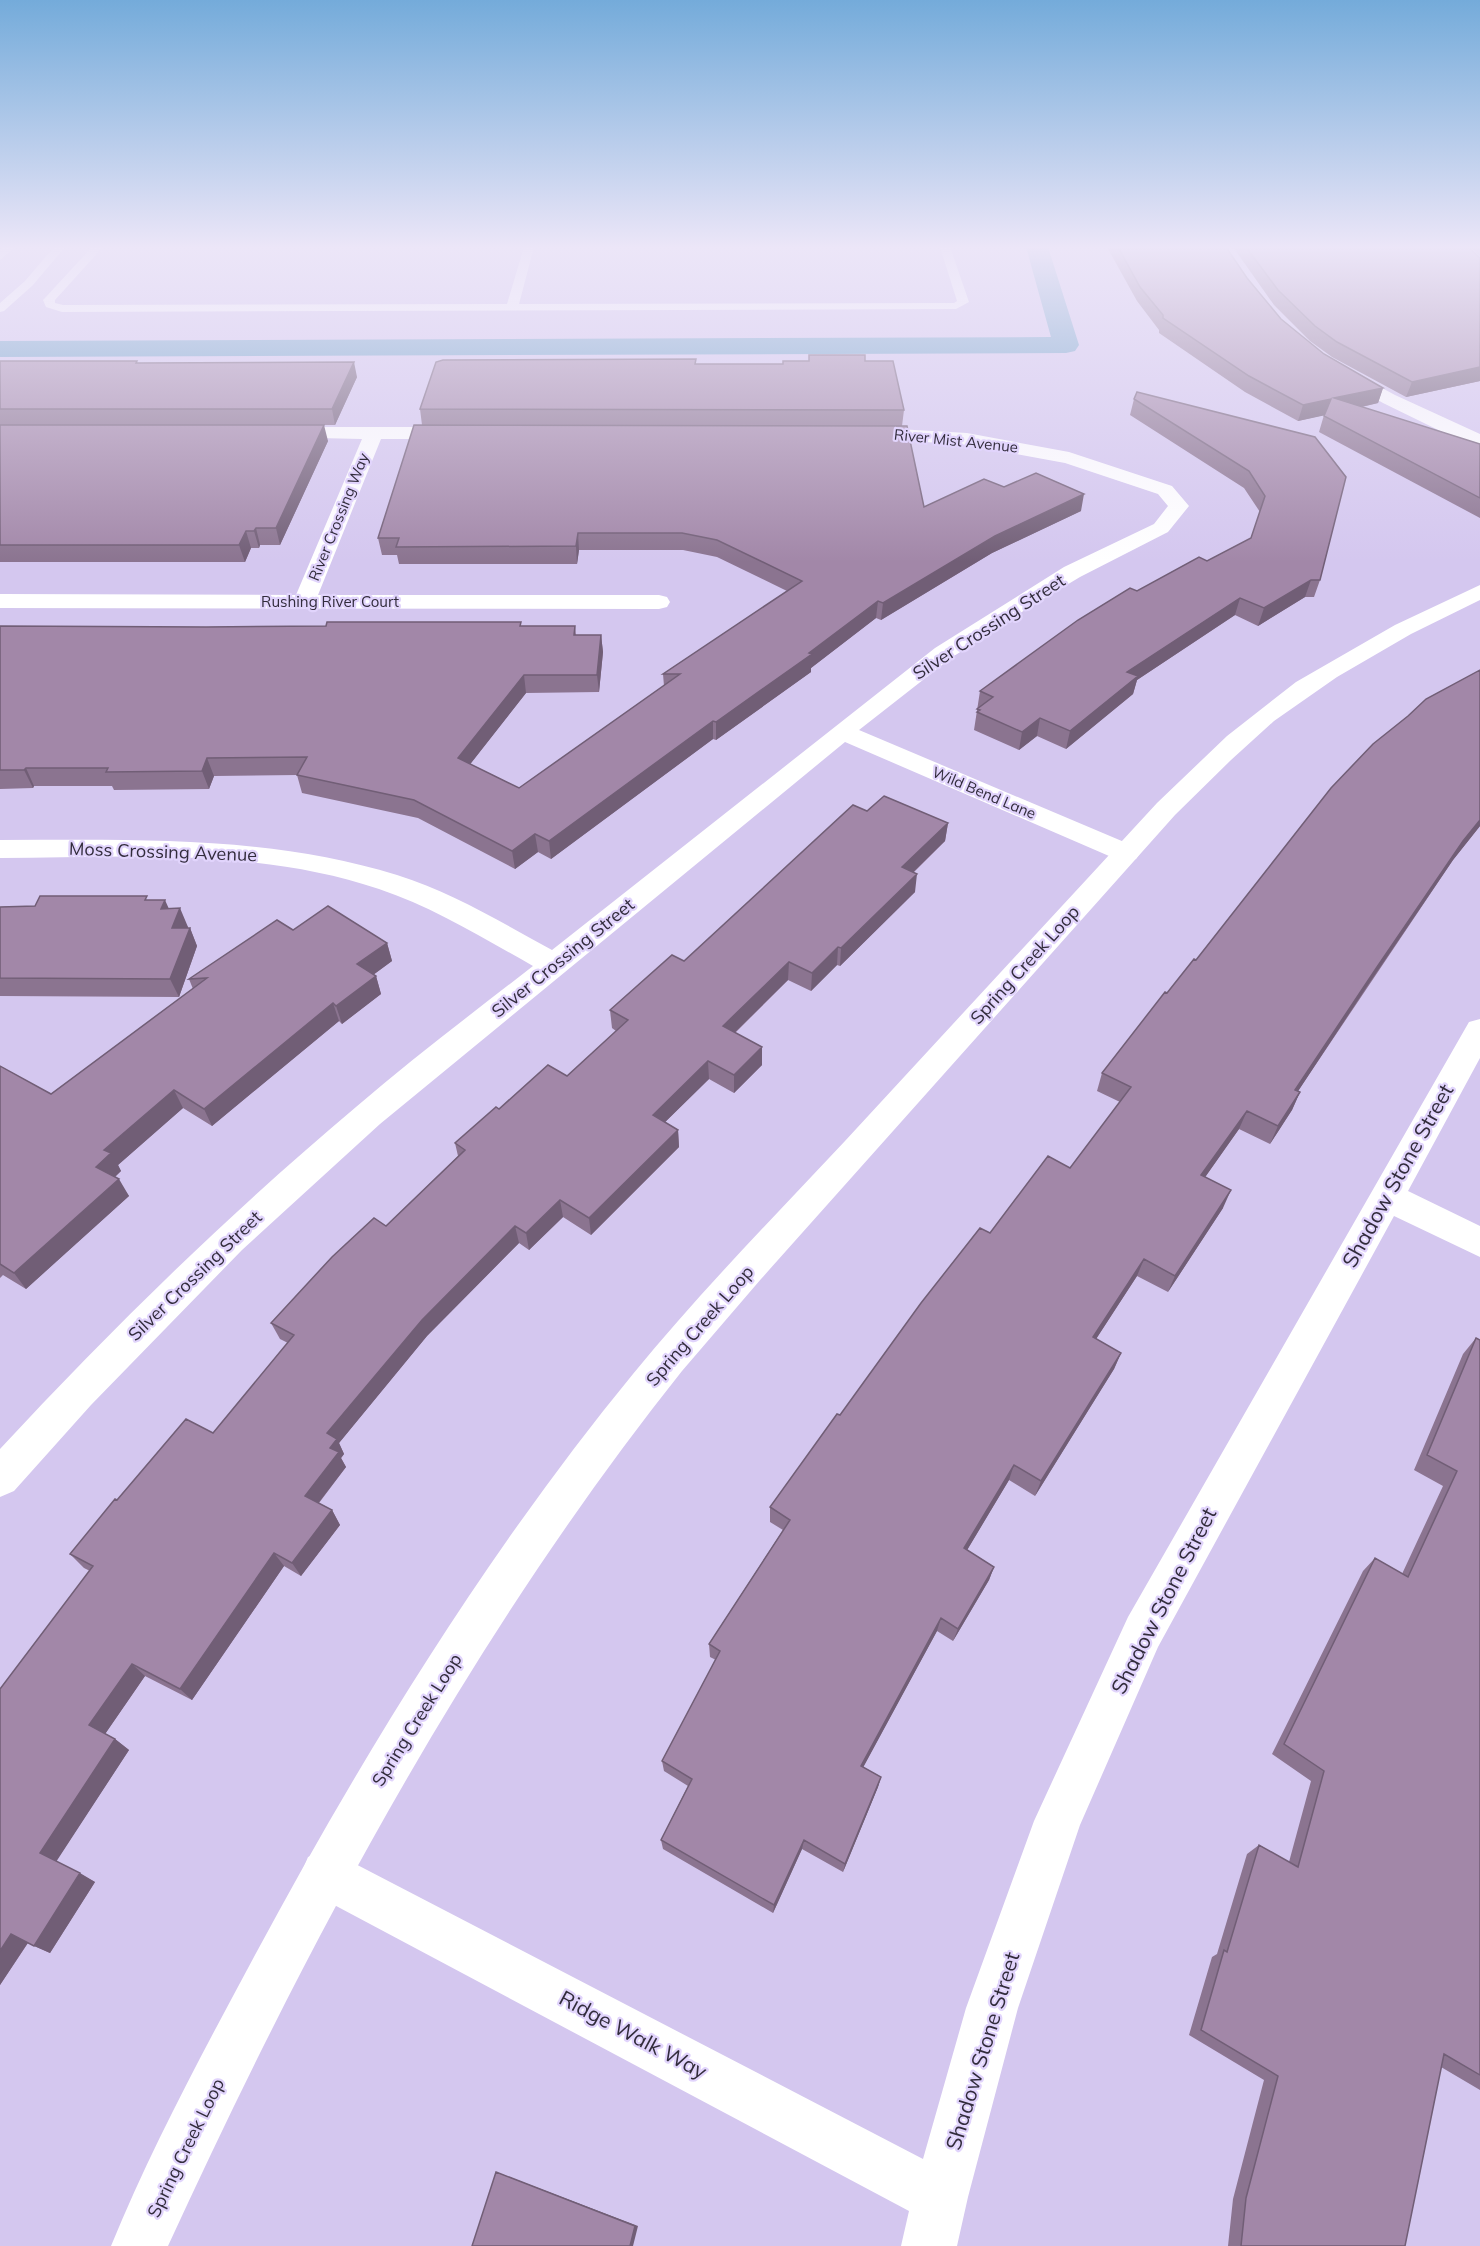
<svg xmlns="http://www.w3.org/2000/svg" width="1480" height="2246" viewBox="0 0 1480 2246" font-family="Mulish,sans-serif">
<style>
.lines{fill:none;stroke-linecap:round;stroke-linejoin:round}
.canal{fill:#679ec5;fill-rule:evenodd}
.service{fill:#fff;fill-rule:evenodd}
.minor{fill:#fff;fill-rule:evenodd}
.tertiary{fill:#fff;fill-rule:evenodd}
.wall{fill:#8b7490}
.shaded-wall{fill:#715e76}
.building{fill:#a287a8;stroke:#715e76;stroke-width:1.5}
.labels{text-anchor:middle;stroke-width:4.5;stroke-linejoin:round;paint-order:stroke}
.far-street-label{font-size:15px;fill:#322c3c;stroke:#e1d4fc}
.street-label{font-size:18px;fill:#322c3c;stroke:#e1d4fc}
.near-street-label{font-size:21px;fill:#322c3c;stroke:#e1d4fc}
</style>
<rect width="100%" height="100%" fill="#d4c7ef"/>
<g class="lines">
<!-- canal -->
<path class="canal" d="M1026 247H1048L1079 345 1075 351 1066 353 0 357V341L1051 337Z"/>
<!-- service -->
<path class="service" d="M4 247H15L0 260V251Z
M54 247H65L33 285 4 311 0 312V303L25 281Z
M92 247H103L55 300V303L63 305 507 304 524 247H534L519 304 954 303 957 301 940 247H950L969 302 956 309 62 312 46 307 43 300 45 298Z"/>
<!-- minor -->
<path class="minor" d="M1343 367 1395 395 1480 434V446L1469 445 1383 403 1337 376 1334 372 1337 368Z
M281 427H457L464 429 466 433 464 437 457 439H381L318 595H659L667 597 670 602 667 607 659 609 0 608V594L296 595 362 439 274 437 272 433 274 429Z
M863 427 967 433 1069 452 1172 486 1189 506 1168 532 1080 577 1025 610 951 658 859 730 1136 847 1140 853 1136 859 1126 862 1116 859 845 742 380 1124 242 1250 91 1405 14 1491 0 1497V1449C112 1328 230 1213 356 1107 413 1058 474 1012 533 966 483 938 433 907 379 889 258 848 125 857 0 858V840C134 840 268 835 397 875 452 892 502 923 552 950L935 648 1064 567 1154 524 1168 506 1158 494 1065 463 967 445 856 437 854 433 856 429Z
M1480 1019V1058L1408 1191 1480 1226V1257L1394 1216 1158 1647 1080 1825 1018 2008 968 2197 957 2246H901L909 2211 308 1891 301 1874 308 1857 325 1850 342 1857 923 2159 966 2008 1034 1821 1128 1617 1469 1022Z"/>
<!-- tertiary -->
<path class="tertiary" d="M1480 585V600L1411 634 1337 677 1274 721 1231 760 1175 815 761 1279 682 1371C471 1636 309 1939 168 2246H111C152 2146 204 2050 255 1955 363 1754 487 1552 633 1374 699 1293 773 1218 845 1141 949 1028 1053 916 1157 803L1227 736 1296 682 1395 625Z"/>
</g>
<!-- wall -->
<path class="wall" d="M1107 247H1226L1247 278 1281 319 1324 354 1383 388 1378 403 1362 407 1480 444V518L1319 432 1324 415 1298 421 1245 392 1159 333V330L1137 301Z
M1233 247H1468L1480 258V381L1406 397 1332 357 1310 341 1274 305Z
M1470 247H1480V256Z
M0 361 138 363 357 377 335 425H302L328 441 280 545H260L259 548H251L245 562H0Z
M865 361 904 410 902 426 422 425 420 409 696 364H783Z
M1134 399 1315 437 1320 580 1314 597H1305L1258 626 1235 615 1137 680 1133 694 1066 749 1037 736 1019 750 974 730 980 691 1207 561 1251 538 1260 512 1244 488 1130 415Z
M1004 487 1081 511 992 553 881 620 876 618 811 668V672L716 740 713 739 551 859 538 852 515 869 418 818 302 793 297 775 214 776 209 789 114 790 112 786H34L33 788 0 789V626L206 627 326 626 521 622V626H575L576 635H601L603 652 599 692 526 693 470 764 519 788 664 686 663 674 787 591 717 557 683 550H579L577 564H399L397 555H382L378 538 924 507Z
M1480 670V826L1453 860 1298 1091 1300 1092 1292 1110 1270 1144 1239 1129 1205 1177 1223 1208 1168 1292 1137 1276 1096 1339 1121 1353 1114 1369 1035 1496 1009 1480 967 1550 994 1567 989 1580 953 1641 937 1631 863 1767 881 1777 878 1787 843 1872 802 1849 773 1913 663 1849 661 1840 688 1786 664 1771 662 1761 716 1660 710 1657 709 1644 783 1530 770 1522V1507L840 1415 990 1233 1070 1168 1120 1102 1097 1091 1102 1073 1167 993 1196 960Z
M867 811 948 823 945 841 914 872 915 892 840 966 837 965 811 991 788 980 735 1033 762 1047V1065L734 1093 709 1079 665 1122 678 1130 679 1147 591 1235 563 1217 529 1250 519 1243 427 1336 339 1443 344 1454 341 1458 346 1467 319 1503 332 1510 340 1525 301 1576 284 1566 192 1700 145 1676 105 1734 115 1739 129 1750 56 1861 95 1882 50 1953 28 1943 0 1985V1689L90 1571 84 1568 70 1554 117 1500 213 1433 288 1343 280 1339 271 1323 386 1226 458 1156 455 1143 499 1109 567 1076 616 1031 612 1028 610 1010 684 961Z
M148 900 169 909 188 927V928H190L197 946 179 997 0 996V907L35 906Z
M293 930 387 943 392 961 373 975 376 976 381 994 342 1024 339 1021 212 1126 183 1108 118 1165 121 1171 115 1177 129 1196 26 1289 3 1275 0 1278V1066L51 1094 193 989 189 979Z
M1476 1338 1480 1340V2090L1441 2067 1405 2246H1228L1233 2199 1264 2080 1189 2035 1212 1957 1217 1954 1247 1854 1259 1845 1289 1862 1311 1781 1272 1754 1363 1571 1375 1558 1402 1574 1443 1486 1414 1470 1463 1354Z"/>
<!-- shaded-wall -->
<path class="shaded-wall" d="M354 362 357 377 335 425 332 409Z
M1480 367V381L1406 397 1412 382Z
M1383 388 1378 403 1329 414 1334 398Z
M1331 399 1326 415 1298 421 1303 405Z
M324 425 328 441 280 545 276 528Z
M1084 494 1081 511 992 553 881 620 883 603 995 536Z
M256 528 260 545 259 548 254 531Z
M246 531 251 548 245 562 239 545Z
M578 533 579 550 577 564 576 546Z
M1311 580 1305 597 1258 626 1264 608Z
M1240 598 1235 615 1137 680 1133 694 1066 749 1070 731 1127 672Z
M878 601 876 618 811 668V672L716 740V722Z
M601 635 603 652 599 692 597 675Z
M524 675 526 693 461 776 458 758Z
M1040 718 1037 736 1019 750 1022 732Z
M713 721V739L551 859 549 841Z
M207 758 214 776 209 789 202 771Z
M26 768 34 786 33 788 24 770Z
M1480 820V826L1453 860 1368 985 1287 1108 1295 1090 1377 967 1463 841Z
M948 823 945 841 900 885 902 867Z
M535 834 538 852 515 869 512 851Z
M917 874 915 892 840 966 841 948Z
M165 900 173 918 161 909Z
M180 908 188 927 180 946 172 928Z
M190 928 197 946 179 997 170 979Z
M387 943 392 961 362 983 357 964Z
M838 947 837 965 811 991 812 973Z
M789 962 788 980 723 1044V1026Z
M376 976 381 994 342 1024 336 1006Z
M333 1003 339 1021 212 1126 204 1109Z
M762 1047V1065L734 1093V1075Z
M708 1061 709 1079 654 1133 653 1115Z
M174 1090 183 1108 118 1165 121 1171 107 1184 96 1167 104 1150Z
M1300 1092 1292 1110 1270 1144 1278 1126Z
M1247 1111 1239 1129 1194 1193 1201 1175Z
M678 1130 679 1147 591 1235 589 1218Z
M119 1179 129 1196 26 1289 14 1273Z
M1231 1190 1223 1208 1168 1292 1175 1276Z
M560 1200 563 1217 529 1250 526 1233Z
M515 1226 519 1243 427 1336 339 1443 344 1454 341 1458 346 1467 313 1510 305 1496 330 1448 327 1433 422 1320Z
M1144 1259 1137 1276 1087 1353 1093 1337Z
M1121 1353 1114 1369 1035 1496 1041 1481Z
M1014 1465 1009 1480 960 1562 964 1548Z
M332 1510 340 1525 301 1576 292 1563Z
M274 1553 284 1566 192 1700 180 1689Z
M994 1567 989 1580 953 1641 958 1629Z
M941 1618 937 1631 858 1777 861 1766Z
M132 1664 145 1676 103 1737 89 1725Z
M115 1739 129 1750 56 1862 40 1853Z
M881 1777 878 1787 843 1872 845 1864Z
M804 1840 802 1849 773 1913 774 1905Z
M80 1873 95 1882 50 1953 34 1946Z
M11 1934 29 1941 0 1985V1951Z
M496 2172 638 2226 633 2246H630Z"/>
<!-- building -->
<path class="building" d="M1118 247H1226L1247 278 1281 319 1324 354 1383 388 1334 398 1480 444V498L1324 416 1331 399 1303 405 1249 376 1163 318V315L1140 287Z
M1246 247H1468L1480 258V367L1412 382 1337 342 1315 326 1278 290Z
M809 355H865V361H893L904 410 420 409 436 362 443 360 696 359 695 364H783V361H809Z
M0 361H137L136 363 354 362 332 409H0Z
M1137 392 1315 437 1346 477 1320 580H1311L1264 608 1240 598 1127 672 1138 676 1070 731 1040 718 1022 732 977 712 980 710 977 709 993 697 980 691 1078 620 1130 588 1137 591 1199 557 1207 561 1251 538 1265 496 1249 471 1134 399Z
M0 425H324L276 528H256L254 531H246L239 545H0Z
M414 425 907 426 924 507 984 479 1004 487 1036 473 1084 494 995 536 883 603 878 601 809 653 812 654 716 722 713 721 549 841 535 834 512 851 414 800 297 775 307 757 207 758 202 771 106 772 108 768H26L24 770H0V626L206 627 326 626 327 622H521L520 626H575L574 635H601L597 675H524L458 758 519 788 680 674H663L802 581 717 540 682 533H578L576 546 396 547 399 538H378Z
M1480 670V820L1463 841 1377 967 1295 1090 1300 1092 1278 1126 1247 1111 1201 1175 1231 1190 1175 1276 1144 1259 1093 1337 1121 1353 1041 1481 1014 1465 964 1548 994 1567 958 1629 941 1618 861 1766 881 1777 845 1864 804 1840 774 1905 661 1840 692 1779 662 1761 720 1651 709 1644 790 1520 770 1507 837 1414 840 1415 921 1303 980 1228 990 1233 1048 1156 1070 1168 1131 1087 1102 1073 1165 992 1167 993 1194 959 1196 960 1331 788 1373 744 1408 716 1426 699Z
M884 796 948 823 902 867 917 874 841 948 838 947 812 973 789 962 723 1026 762 1047 734 1075 708 1061 653 1115 678 1130 589 1218 560 1200 526 1233 515 1226 422 1320 327 1433 337 1439 330 1448 339 1452 305 1496 332 1510 292 1563 274 1553 180 1689 132 1664 89 1725 115 1739 40 1853 80 1873 34 1946 11 1934 0 1951V1689L93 1566 70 1554 115 1499 117 1500 186 1419 213 1433 294 1335 271 1323 332 1257 374 1218 386 1226 465 1150 455 1143 496 1107 499 1109 548 1065 567 1076 628 1020 610 1010 672 955 684 961 853 805 867 811Z
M40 896H147L145 900H165L161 909 180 908 172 928H190L170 979 0 978V907L35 906Z
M328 906 387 943 357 964 376 976 336 1006 333 1003 204 1109 174 1090 104 1150 111 1153 96 1167 119 1179 14 1273 0 1264V1066L51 1094 207 978 189 979 277 920 293 930Z
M1476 1338 1480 1340V2075L1444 2054 1405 2246H1241L1246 2198 1278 2076 1201 2030 1224 1950 1227 1952 1259 1845 1298 1867 1324 1771 1284 1744 1375 1558 1408 1577 1457 1471 1427 1455Z
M496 2172 635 2226 630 2246H472Z"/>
<!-- sky -->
<linearGradient id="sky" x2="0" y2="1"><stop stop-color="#74abda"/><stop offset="0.44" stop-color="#ece6f8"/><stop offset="1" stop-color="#ece6f8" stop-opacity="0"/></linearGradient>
<rect width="1480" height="562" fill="url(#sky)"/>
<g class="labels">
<!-- far-street labels -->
<g class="far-street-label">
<text transform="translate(956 441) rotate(6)" y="5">River Mist Avenue</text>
<text transform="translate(339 517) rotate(-68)" y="5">River Crossing Way</text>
<text x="330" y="607">Rushing River Court</text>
<text transform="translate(984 793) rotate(23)" y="5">Wild Bend Lane</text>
</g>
<!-- street labels -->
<g class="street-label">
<text transform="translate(989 627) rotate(-33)" y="6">Silver Crossing Street</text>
<text transform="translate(163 852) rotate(2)" y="6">Moss Crossing Avenue</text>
<text transform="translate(563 958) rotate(-39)" y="6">Silver Crossing Street</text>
<text transform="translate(1025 965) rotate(-48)" y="6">Spring Creek Loop</text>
<text transform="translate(195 1276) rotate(-44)" y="6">Silver Crossing Street</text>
<text transform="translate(700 1326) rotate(-49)" y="6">Spring Creek Loop</text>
<text transform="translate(417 1720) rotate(-58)" y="6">Spring Creek Loop</text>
<text transform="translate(186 2148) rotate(-64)" y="6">Spring Creek Loop</text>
</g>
<!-- near-street labels -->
<g class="near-street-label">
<text transform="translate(1398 1176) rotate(-61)" y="7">Shadow Stone Street</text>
<text transform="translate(1164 1601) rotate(-63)" y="7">Shadow Stone Street</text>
<text transform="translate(633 2035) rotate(28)" y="7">Ridge Walk Way</text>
<text transform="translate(983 2051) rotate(-73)" y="7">Shadow Stone Street</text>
</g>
</g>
</svg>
